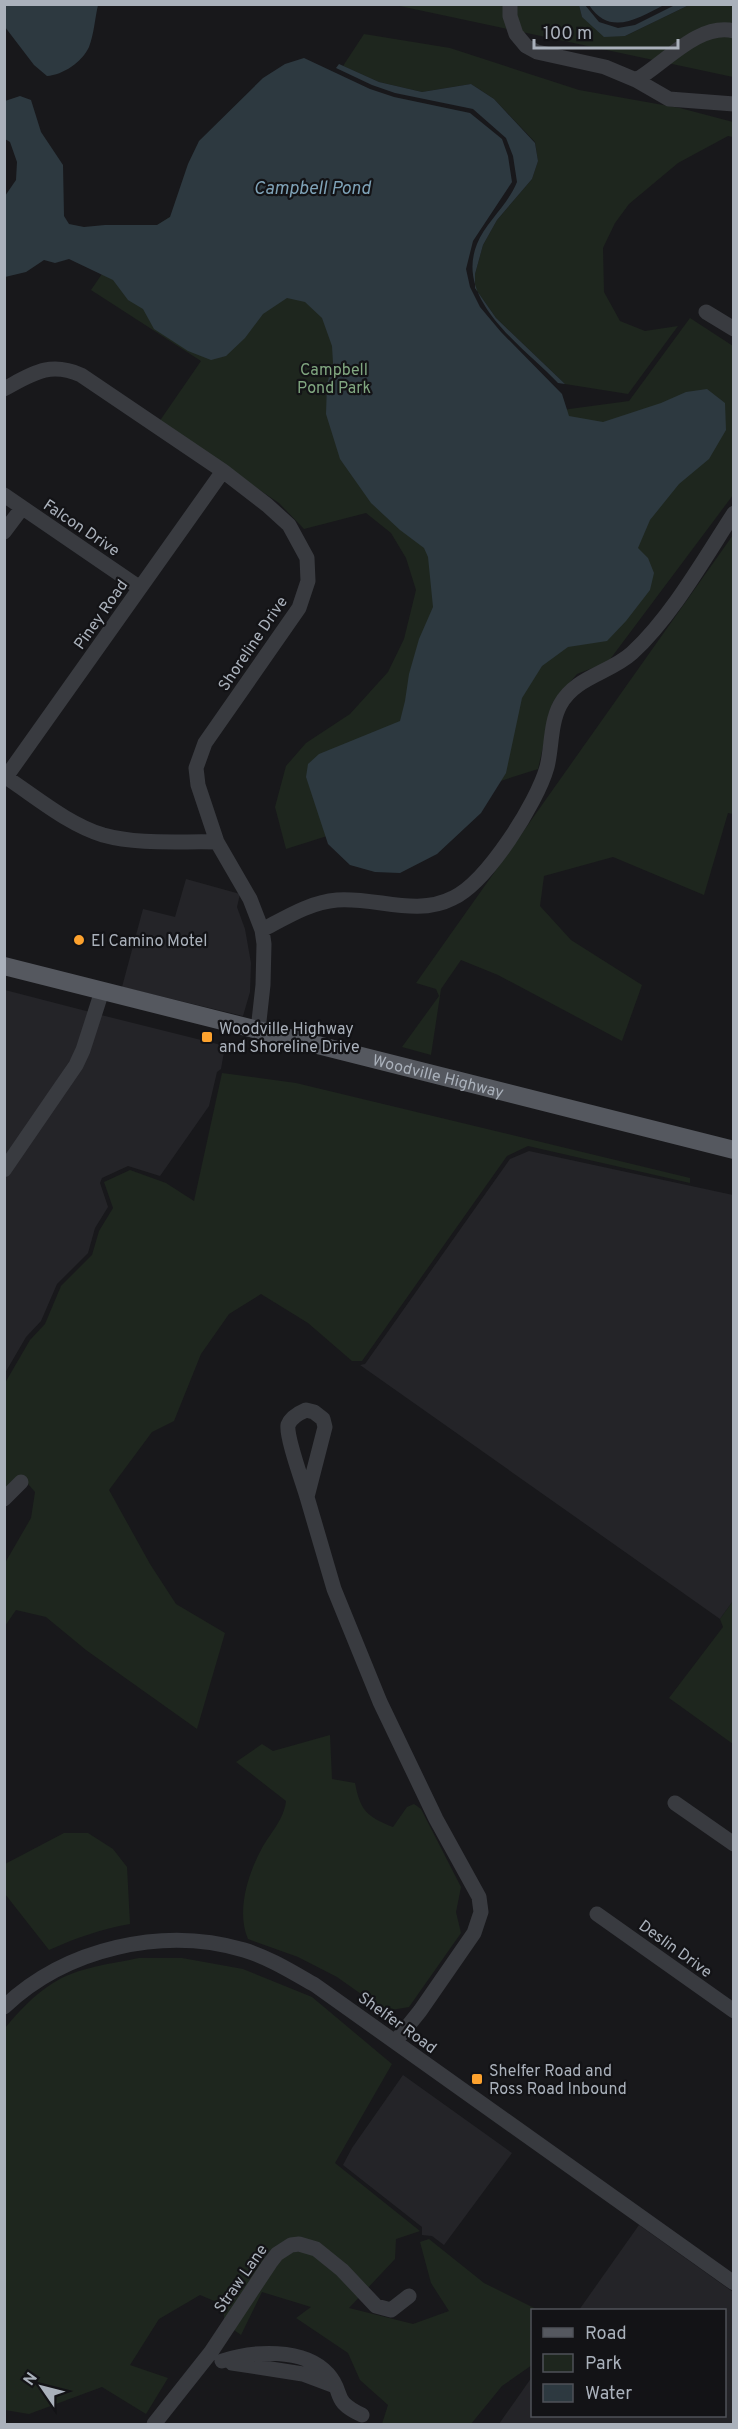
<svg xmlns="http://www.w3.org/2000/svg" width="738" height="2429" viewBox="0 0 738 2429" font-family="Overpass,sans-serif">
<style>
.built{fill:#242428}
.green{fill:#1e261e}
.water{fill:#2d3940}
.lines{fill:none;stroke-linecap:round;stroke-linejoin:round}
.minor{stroke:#393b40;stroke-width:15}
.major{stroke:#55585f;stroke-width:18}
.poi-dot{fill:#fda22e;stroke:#131316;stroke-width:2}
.labels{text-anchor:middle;stroke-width:4.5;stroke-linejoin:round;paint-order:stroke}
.park-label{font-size:16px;fill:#81a780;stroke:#131316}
.street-label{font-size:16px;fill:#aab1bb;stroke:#131316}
.poi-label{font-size:16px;fill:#aab1bb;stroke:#131316;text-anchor:start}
.water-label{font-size:18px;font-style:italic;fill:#7fa3b8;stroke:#131316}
</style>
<rect width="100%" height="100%" fill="#18181b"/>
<!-- built -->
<path class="built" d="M186 879 240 894 237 907 245 929 251 963 250 992 243 1016 122 987 143 909 175 917Z
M5 990 90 1012 78 1048 5 1160Z
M101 1015 225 1046 221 1069 217 1072 209 1106 160 1176 128 1166 102 1178 100 1183 108 1207 95 1228 88 1253 57 1284 41 1321 26 1337 5 1373V1179L73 1081Z
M529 1151 733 1195V1601L720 1619 360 1365 365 1364 510 1159Z
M403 2075 512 2153 444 2245 432 2236 422 2235V2227L343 2165 352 2148Z
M639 2225 733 2292V2424H499L532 2377V2416H724V2310H579Z"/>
<!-- green -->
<path class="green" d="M395 5H579L582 17 625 36 689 5H733V77Z
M364 34 450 48 579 90 680 108 733 122V137L728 136 678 163 629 204 615 223 603 248 604 292 620 321 645 331 678 326 628 394 565 384 496 318 475 288V274L483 245 497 220 532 179 538 161 535 142 494 99 471 84 422 92 379 82 343 66Z
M347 99 445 305 532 414 629 401 690 318 733 346V495L608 662 577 674 553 702 538 769 286 849 275 807 286 766 306 743 350 714 388 672 404 639 416 590 406 558 391 533 366 513 304 529 279 503 159 422 201 361 91 290 117 252Z
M733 535V814L728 813 704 895 613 857 544 876 540 906 571 940 642 985 622 1041 498 975 461 960 441 989 431 1055 402 1047 439 996 436 989 416 983Z
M222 1073 296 1083 690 1178V1183L528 1146 507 1156 362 1361H352L308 1323 261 1294 229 1314 201 1354 174 1421 152 1432 109 1490 150 1564 176 1604 225 1633 197 1729 86 1650 46 1617 16 1610 5 1626V1563L31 1518 35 1492 22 1477 5 1494V1383L30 1340 45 1324 61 1286 92 1255 99 1231 113 1208 104 1182 130 1170 166 1183 194 1201Z
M733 1601V1744L669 1698 723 1627 720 1619Z
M330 1735 332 1779 355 1783C360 1810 367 1817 393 1827L407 1807 414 1804 421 1809 461 1887 456 1912 461 1933 409 2007 385 2011 337 1977 298 1957 248 1939C236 1912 248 1874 261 1850 270 1833 284 1820 286 1801L236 1762 262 1744 273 1751Z
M64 1833H88L113 1849 127 1867 130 1924C101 1929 76 1938 49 1950L5 1894V1864Z
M139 1958H182L243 1969 312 1997 392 2064 335 2163 420 2231 396 2239 395 2259 349 2308 413 2324 449 2311 431 2283 420 2242 429 2239 484 2283 538 2310H532V2365L502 2386 471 2424H382L388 2405 360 2380 348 2353 296 2318 311 2307 262 2292 241 2335 224 2323V2305L200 2295 159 2319 130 2365 168 2378 146 2414 102 2387 29 2414 5 2410V2028C18 2012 35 1994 53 1983 78 1967 111 1964 139 1958Z"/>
<!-- water -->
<path class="water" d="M4 5H98C95 18 94 34 89 47 82 62 63 75 47 76L34 65 5 27Z
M579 5H585L599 22 618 28 635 25 675 5H689L625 36 604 37 582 17Z
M589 5H664C638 18 610 37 589 5Z
M304 58 370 89 394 97 470 113 502 139 508 156 512 182 473 241 466 269 470 287 480 307 501 332 562 394 569 416 603 422 661 403 686 392 707 389 725 403 726 430 709 459 679 484 650 520 638 548 648 558 654 573 650 590 626 621 607 641 568 647 542 666 522 698 506 773 481 813 437 854 400 873 375 872 350 865 328 844 306 777 308 764 319 754 400 721 405 701 409 674 419 639 433 607 428 557 424 548 400 530 371 503 340 459 326 414 327 384 333 363 332 346 322 318 305 302 287 298 263 314 245 338 226 356 211 360 188 351 154 329 143 309 128 300 113 280 69 259 55 263 44 260 26 272 5 277V196L16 180 17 162 10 142 5 139V101L20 96 31 100 41 132 63 165 64 216 69 224 84 227 105 225H157L170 217 188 164 199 141 263 78 285 64Z
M339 64 379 82 422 92 471 84 494 99 535 143 538 161 532 179 497 220 483 245 475 274V288L496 318 565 384 558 383C524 347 454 301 477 244 486 222 508 205 517 182L513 156 506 138 473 109 395 93 372 85 336 68Z"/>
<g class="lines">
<!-- minor -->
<path class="minor" d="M510 4V16L516 34 526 46 537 52 605 67 636 80 669 99 734 104
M636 80C664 64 699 22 734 31
M706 312 734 329
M4 389C32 374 49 361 81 375L223 471 267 505 289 525 307 558 308 581 299 608 205 743 196 768 198 785 217 842 250 899 262 930 264 944 263 985 258 1030
M4 495 140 588
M4 532 22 508
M4 776C35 796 67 824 103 835 139 845 180 841 217 842
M6 777 223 471
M262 930C285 918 310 902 337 900 377 897 416 917 453 898 487 882 537 803 547 767 552 748 550 724 560 705 575 677 610 673 632 653 672 616 704 559 734 513
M4 1170 76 1065 83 1050 102 991
M307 1497C303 1483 286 1437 288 1425 291 1417 299 1413 306 1410L314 1412 323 1419 325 1427 307 1497 334 1589 380 1702 436 1819 479 1897 481 1912 474 1933 420 2011 395 2042
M4 1499 21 1482
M675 1803 734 1844
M597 1914 734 2011
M4 2007C66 1948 163 1926 244 1950 270 1958 292 1972 315 1985L734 2283
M222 2361C252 2351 304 2347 328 2374 345 2393 330 2400 362 2415
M232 2363 303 2374 335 2386
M154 2424 211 2352 270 2263 277 2254 291 2245 299 2244 316 2249 342 2270 376 2306 391 2310 409 2296"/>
<!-- major -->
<path class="major" id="s1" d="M4 966 734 1150"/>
</g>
<!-- markers -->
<g class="poi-dot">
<circle cx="79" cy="940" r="6"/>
<rect x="201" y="1031" width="12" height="12" rx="3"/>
<rect x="471" y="2073" width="12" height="12" rx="3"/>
</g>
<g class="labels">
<!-- park labels -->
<g class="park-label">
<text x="334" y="375">Campbell<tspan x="334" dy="18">Pond Park</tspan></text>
</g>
<!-- street labels -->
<g class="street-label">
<text transform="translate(82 527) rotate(34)" y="6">Falcon Drive</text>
<text transform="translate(100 614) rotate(-55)" y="6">Piney Road</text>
<text transform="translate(252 643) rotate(-56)" y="6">Shoreline Drive</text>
<text dy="6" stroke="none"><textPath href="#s1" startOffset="448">Woodville Highway</textPath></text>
<text transform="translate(676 1948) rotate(36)" y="6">Deslin Drive</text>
<text transform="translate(398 2022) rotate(36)" y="6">Shelfer Road</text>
<text transform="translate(240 2278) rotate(-55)" y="6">Straw Lane</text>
</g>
<!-- poi labels -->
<g class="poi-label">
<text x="91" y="946">El Camino Motel</text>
<text x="219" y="1034">Woodville Highway<tspan x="219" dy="18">and Shoreline Drive</tspan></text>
<text x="489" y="2076">Shelfer Road and<tspan x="489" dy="18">Ross Road Inbound</tspan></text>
</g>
<!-- water labels -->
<g class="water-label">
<text x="312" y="194">Campbell Pond</text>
</g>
</g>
<!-- border -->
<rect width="738" height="2429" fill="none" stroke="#aab1bb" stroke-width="12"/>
<!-- legend -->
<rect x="531" y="2309" width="195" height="108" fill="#131316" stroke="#4f5258" stroke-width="1.5"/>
<rect x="543" y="2328" width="30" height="9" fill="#55585f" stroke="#4f5258" stroke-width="1.5"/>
<text x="585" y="2339" font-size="18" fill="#aab1bb">Road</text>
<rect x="543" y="2354" width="30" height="18" fill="#1e261e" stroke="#4f5258" stroke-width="1.5"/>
<text x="585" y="2369" font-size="18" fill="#aab1bb">Park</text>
<rect x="543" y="2384" width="30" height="18" fill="#2d3940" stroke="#4f5258" stroke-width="1.5"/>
<text x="585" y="2399" font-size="18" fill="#aab1bb">Water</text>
<!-- north arrow -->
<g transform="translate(42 2387) rotate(305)" stroke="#131316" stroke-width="4.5" paint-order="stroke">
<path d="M0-4.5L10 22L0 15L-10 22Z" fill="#aab1bb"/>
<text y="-9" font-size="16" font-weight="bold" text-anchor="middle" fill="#aab1bb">N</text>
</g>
<!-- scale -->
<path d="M534 39v9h144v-9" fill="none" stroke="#aab1bb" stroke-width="3"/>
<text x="543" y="39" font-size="18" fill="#aab1bb" stroke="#131316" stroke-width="4.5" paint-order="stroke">100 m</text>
</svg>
